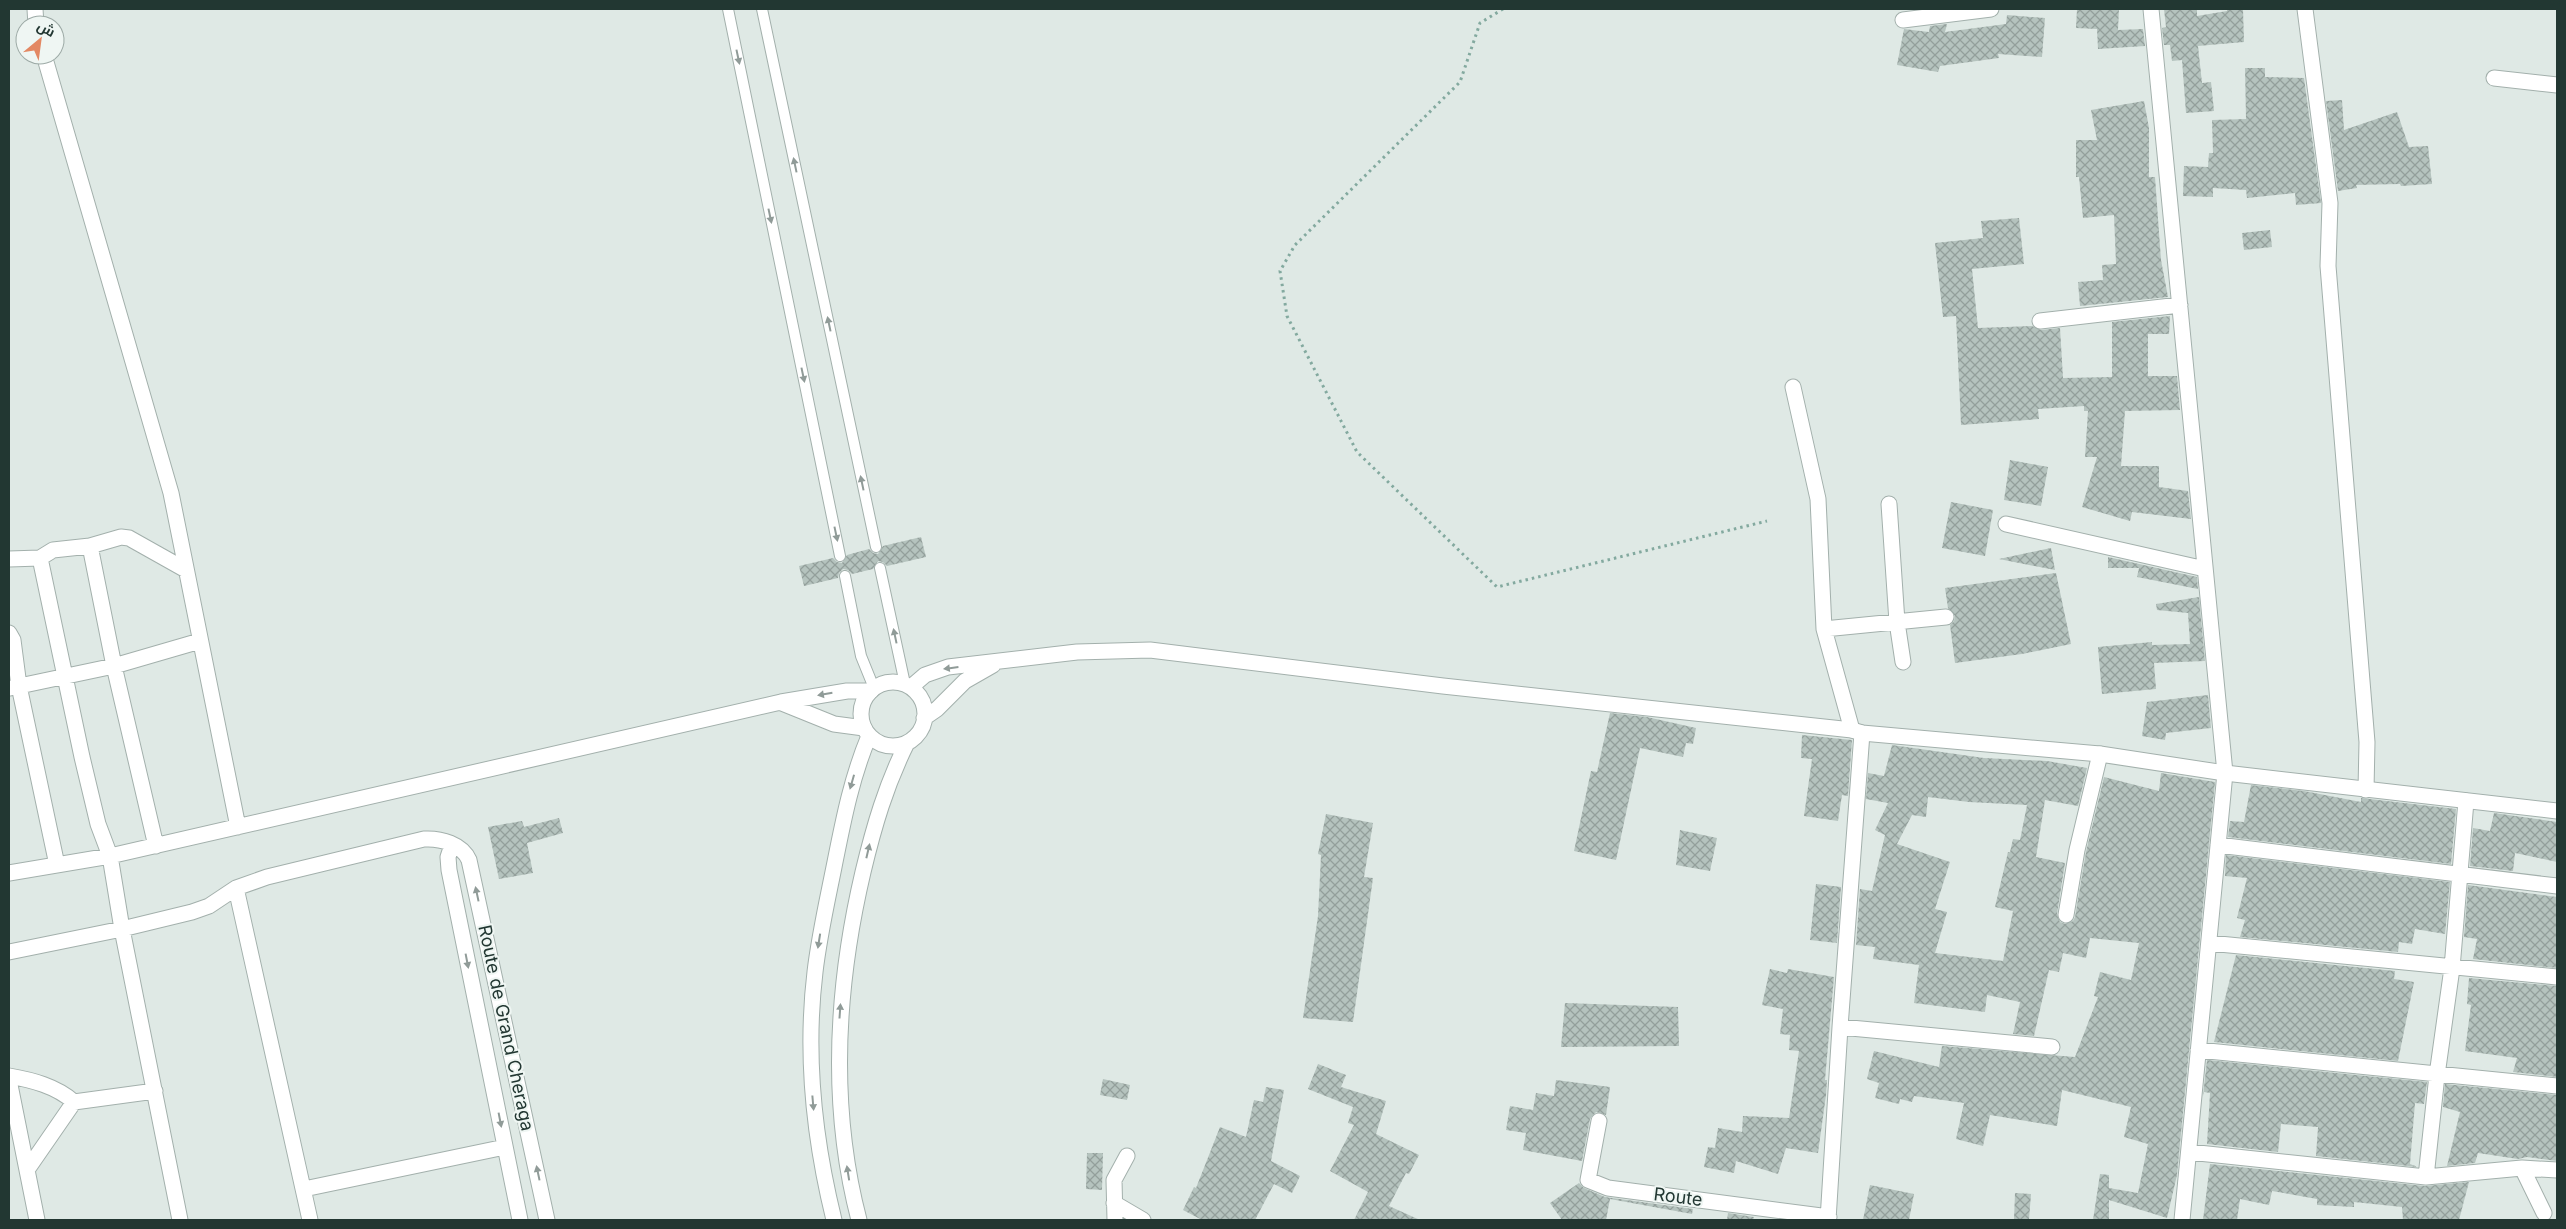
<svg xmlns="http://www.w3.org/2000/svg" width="2566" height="1229" viewBox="0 0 2566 1229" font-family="Inter,Cairo,sans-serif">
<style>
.building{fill:url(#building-cross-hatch);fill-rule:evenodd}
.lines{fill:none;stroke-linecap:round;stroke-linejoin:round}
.service-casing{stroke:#a3b0ac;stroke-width:12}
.minor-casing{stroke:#a3b0ac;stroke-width:17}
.tertiary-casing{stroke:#a3b0ac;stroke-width:17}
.path{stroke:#83a99f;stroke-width:3;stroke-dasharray:2.5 4;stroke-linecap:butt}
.service{stroke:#fff;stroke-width:10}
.minor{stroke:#fff;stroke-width:15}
.tertiary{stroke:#fff;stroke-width:15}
.oneway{fill:#909b98}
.labels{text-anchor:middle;stroke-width:4;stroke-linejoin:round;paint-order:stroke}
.street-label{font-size:18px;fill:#223732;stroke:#eff6f3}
</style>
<defs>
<pattern id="building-cross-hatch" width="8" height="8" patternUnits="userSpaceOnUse" patternTransform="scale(1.25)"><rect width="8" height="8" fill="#b5c3be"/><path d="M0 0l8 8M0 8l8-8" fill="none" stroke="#939f9b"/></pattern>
</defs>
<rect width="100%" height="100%" fill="#dfe9e5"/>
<!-- building -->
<path class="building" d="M2077 9H2119L2118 30 2143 29 2145 46 2098 49 2097 29 2076 28Z
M2164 9H2197V16L2227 11V9H2243L2244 42 2198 46 2202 83 2211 82 2214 111 2186 113 2182 60 2172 61 2170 45H2164L2162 28 2166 27Z
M2007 15 2045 18 2042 57 1998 54 1999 58 1940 66 1938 72 1897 65 1904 29 1929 32 1930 26 1947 24 1945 32 2006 24Z
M2245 68H2265V77L2304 78 2321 203 2296 205 2295 193 2247 198 2246 190 2213 188V197L2183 196 2184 166 2208 167 2209 153H2213L2212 120 2246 119Z
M2342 100 2344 130 2397 112 2409 147 2428 146 2432 184 2401 186 2400 184 2356 185 2357 188 2338 191 2326 101Z
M2144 101 2149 128V177H2155L2161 260 2168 297 2080 306 2078 282 2103 280 2102 265 2116 264 2114 215 2083 218 2079 177H2076V140H2097L2091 110Z
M2019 218 2024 264 1972 269 1978 328 2032 326 2041 330 2060 328 2063 378 2112 377V322L2170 316 2169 334H2148V376H2177L2180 410 2125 411 2121 466H2159V487L2188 491 2191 519 2132 512 2130 521 2082 507 2097 457H2085L2088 411H2084V406L2038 409 2039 419 1961 425 1956 316 1943 317 1935 243 1983 238 1981 221Z
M2270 230 2272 247 2244 250 2242 233Z
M2010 460 2048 467 2041 506 2004 500Z
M1951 502 1993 510 1985 556 1942 548Z
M921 537 926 557 887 566 883 562 878 561 873 569 852 574 848 570 843 569 839 573 838 578 804 586 799 566 833 558 837 562 842 563 847 555 869 549 873 553 878 554 883 546Z
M2051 548 2055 570 1999 559Z
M2108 557 2197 577 2198 589 2137 577 2139 568H2108Z
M2056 573 2071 644 2022 654 1955 663 1950 625 1954 621 1955 616 1948 608 1945 588Z
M2199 597 2205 661 2154 663 2156 689 2102 694 2098 647 2152 642V645L2190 644 2188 613 2157 610 2156 604Z
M2208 695 2211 728 2166 733 2165 740 2142 736 2147 702Z
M1610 713 1647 717 1696 728 1693 744 1686 743 1683 757 1640 748 1616 860 1574 851 1591 771 1597 772Z
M1802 735 1852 740 1848 796 1842 795 1838 821 1804 816 1812 759 1801 758Z
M1892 745 1984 758 2047 761 2087 768 2078 806 2045 800 2036 857 2065 863 2057 914 2060 922 2065 924 2073 921 2075 917 2086 852 2104 777 2159 791 2161 773 2215 782 2177 1175 2167 1218 2109 1200V1220H2093L2100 1174 2109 1175V1188L2138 1193 2148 1144 2124 1137 2131 1107 2062 1090 2057 1126 1990 1115 1983 1146 1956 1139 1964 1103 1914 1096 1912 1102 1900 1099 1899 1104 1875 1098 1879 1083 1867 1079 1874 1051 1939 1067 1942 1046 2075 1057 2098 997 2094 996 2100 972 2131 980 2139 943 2090 938 2086 958 2063 953 2059 972 2049 970 2034 1036 2013 1034 2020 1002 1987 995 1985 1012 1914 1003 1919 965 1873 959 1875 947 1856 945 1860 889 1872 891 1885 835 1875 830 1888 803 1866 799 1868 773 1884 776ZM1928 797 1969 802 2027 805 2020 840 2013 839 2010 852H2008L1995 907 2013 911 2003 961 1935 953 1947 912 1935 909 1950 862 1897 844 1912 815 1926 817Z
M2251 785 2304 791 2361 802V798L2456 809 2451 864 2228 837 2230 821 2244 822Z
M2494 813 2557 822V862L2515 853 2513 871 2470 866 2473 828 2490 831Z
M1326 814 1373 823 1364 877 1373 878 1353 1022 1303 1018 1318 916 1321 855 1318 854Z
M559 818 563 833 527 843 533 873 499 879 488 827 522 821 524 827Z
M1680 830 1717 838 1710 871 1676 865Z
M2226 855 2450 882 2445 934 2415 929 2412 944 2399 942 2398 952 2240 937 2245 920 2237 918 2247 878 2225 876Z
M1816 884 1841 887 1837 943 1810 940Z
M2468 885 2557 897V968L2473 959 2477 939 2464 937Z
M2236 955 2395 971 2394 979 2414 982 2398 1061 2214 1042Z
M1770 969 1787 973 1788 969 1834 977 1825 1080H1827L1826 1095 1818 1153 1786 1148 1778 1174 1736 1161 1734 1173 1704 1167 1708 1147 1715 1148 1718 1128 1742 1132 1743 1116 1789 1118 1799 1051 1789 1050 1790 1035 1780 1034 1783 1009 1762 1005Z
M2469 978 2557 986V1077L2513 1072 2517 1058 2465 1051 2471 1005 2467 1004Z
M1565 1003 1678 1007 1679 1046 1561 1047Z
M2207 1060 2427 1082 2424 1104 2415 1103 2410 1164 2418 1167 2316 1156 2318 1127 2281 1124 2278 1152 2207 1144 2210 1093 2204 1092 2203 1096Z
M1318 1064 1346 1075 1341 1087 1386 1101 1376 1134 1419 1155 1409 1174 1406 1173 1389 1206 1420 1220H1354L1368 1192 1330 1171 1354 1125 1348 1123 1353 1107 1308 1089Z
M1103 1079 1130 1085 1127 1100 1100 1095Z
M1556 1080 1610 1087 1606 1115 1596 1112 1590 1119 1582 1161 1523 1150 1526 1133 1506 1130 1510 1106 1533 1110 1536 1093 1554 1096Z
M2445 1084 2557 1095V1161L2527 1157 2518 1159 2478 1153 2475 1163 2447 1166 2460 1112 2443 1107Z
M1266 1087 1284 1090 1271 1161 1300 1176 1292 1193 1274 1184 1255 1220H1202L1183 1210 1194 1187 1196 1188 1220 1127 1246 1137 1254 1100 1263 1102Z
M1087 1153H1103L1102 1190 1086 1189Z
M2210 1164 2425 1186 2469 1182 2459 1220H2403L2402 1207 2354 1202V1207L2317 1205V1199L2272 1191 2269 1205 2240 1199 2237 1220H2203Z
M1579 1183 1584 1188 1605 1197 1693 1209 1692 1214 1610 1199 1606 1220H1562L1550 1203Z
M1870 1185 1914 1194 1909 1220H1863Z
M2015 1193 2031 1194 2029 1220H2014Z
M1728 1213 1754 1217 1753 1220H1727Z"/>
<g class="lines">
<!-- service casing -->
<g class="service-casing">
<path id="service" d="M728 9 840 556
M762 9 876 547
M880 568 905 684
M845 576 861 656 874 688"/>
</g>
<!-- minor casing -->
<g class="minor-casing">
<path id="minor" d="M35 9 36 25
M2151 9 2225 773 2182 1220
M2305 9 2330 203 2328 266 2367 742 2366 790
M1903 20 1991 9
M44 55 171 493 238 827
M2494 78 2557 85
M2040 321 2180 305
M1793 387 1818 499 1824 629 1852 730
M1889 504 1897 622 1903 662
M2006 524 2205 569
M90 546 114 666 156 846
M40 558 82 757 98 824 110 856 122 929 180 1220
M9 559 40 558 53 550 90 546 121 537 129 538 186 570
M1824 629 1946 617
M9 633 13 640 19 686 57 865
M10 688 114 666 200 641
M782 703 834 724 864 728
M452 845 448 857 449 870 520 1220
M2218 845 2557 886
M9 873 110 856 781 702 847 691H871
M236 888 310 1220
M2066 915 2077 850 2100 754
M2209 943 2557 977
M9 952 122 929 192 912 209 906 236 888 267 877 424 839C441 838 462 844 469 860L547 1220
M1840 1027 2052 1047
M2198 1050 2557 1086
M9 1076C32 1080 56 1086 74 1102
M9 1080 37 1220
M1599 1121 1588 1180 1608 1188 1829 1217
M2189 1152 2426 1177 2522 1168 2544 1213
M2522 1168 2557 1170
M27 1170 74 1102 155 1091
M2426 1177 2437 1075 2452 968 2466 801
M304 1189 505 1147
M1114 1203 1143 1220
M1115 1220 1114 1180 1127 1156
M1828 1220 1840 1027 1862 733"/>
</g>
<!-- tertiary casing -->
<g class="tertiary-casing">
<path id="tertiary" d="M861 714a32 32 0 1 1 64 0a32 32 0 1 1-64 0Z
M911 687 925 675 948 667 1077 652 1150 650 1443 686 1852 730 1862 733 2100 754 2225 773 2557 811
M924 718 937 709 965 681 993 665
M834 1220C814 1139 805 1055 815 972 819 937 827 902 834 867 843 822 851 779 869 736
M859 1220C829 1105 836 987 863 872 874 826 886 785 907 743"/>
</g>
<!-- path -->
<path class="path" d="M1503 9 1480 23 1460 82 1295 245 1280 271 1287 316 1357 452 1497 587 1767 521"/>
<!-- service -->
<use href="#service" class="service"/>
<!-- minor -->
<use href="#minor" class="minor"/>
<!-- tertiary -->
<use href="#tertiary" class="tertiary"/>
</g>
<!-- one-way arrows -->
<defs><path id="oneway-solid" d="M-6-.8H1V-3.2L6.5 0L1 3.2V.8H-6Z" transform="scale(1.25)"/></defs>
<g class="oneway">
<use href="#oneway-solid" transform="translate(738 57) rotate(78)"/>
<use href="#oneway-solid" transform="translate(795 165) rotate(-102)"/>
<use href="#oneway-solid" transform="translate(770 216) rotate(78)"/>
<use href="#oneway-solid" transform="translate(829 324) rotate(-102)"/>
<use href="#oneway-solid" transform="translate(803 375) rotate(78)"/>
<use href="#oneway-solid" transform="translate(862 483) rotate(-102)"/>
<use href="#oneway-solid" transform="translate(836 534) rotate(78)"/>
<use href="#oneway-solid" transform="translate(895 636) rotate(-102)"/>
<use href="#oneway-solid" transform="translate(951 668) rotate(173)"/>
<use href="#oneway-solid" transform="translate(825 694) rotate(170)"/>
<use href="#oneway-solid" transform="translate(852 782) rotate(106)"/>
<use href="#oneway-solid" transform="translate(868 851) rotate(-77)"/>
<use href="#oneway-solid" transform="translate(477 894) rotate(-102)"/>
<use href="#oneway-solid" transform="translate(819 941) rotate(99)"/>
<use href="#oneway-solid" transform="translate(467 961) rotate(79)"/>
<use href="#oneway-solid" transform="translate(840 1011) rotate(-86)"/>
<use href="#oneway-solid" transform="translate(813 1103) rotate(85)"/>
<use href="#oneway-solid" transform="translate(500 1120) rotate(79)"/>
<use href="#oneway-solid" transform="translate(538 1173) rotate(-102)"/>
<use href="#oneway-solid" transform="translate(848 1173) rotate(-99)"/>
</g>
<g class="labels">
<!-- street labels -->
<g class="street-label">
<text transform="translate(506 1028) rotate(78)" y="6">Route de Grand Cheraga</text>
<text transform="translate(1678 1197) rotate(7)" y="6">Route</text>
</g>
</g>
<!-- border -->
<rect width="2566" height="1229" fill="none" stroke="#223732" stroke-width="20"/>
<!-- north arrow -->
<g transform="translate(40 40) rotate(29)"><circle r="24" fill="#eff6f3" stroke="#9daaa6"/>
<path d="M0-4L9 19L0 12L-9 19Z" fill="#e38863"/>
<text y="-8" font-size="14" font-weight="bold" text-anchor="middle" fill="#223732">ش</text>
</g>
</svg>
